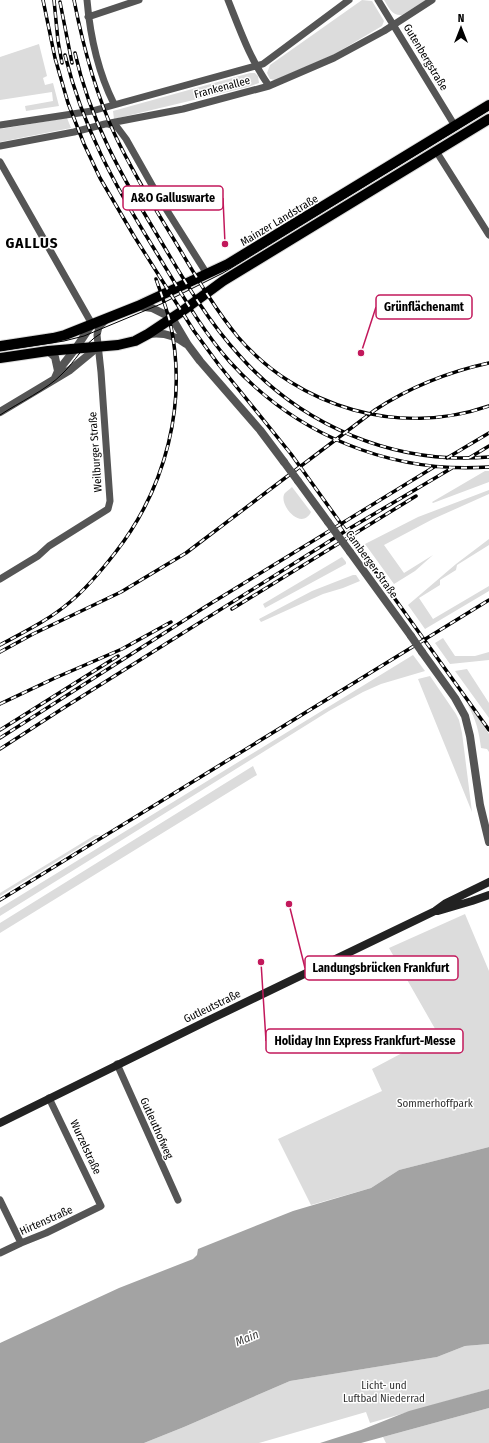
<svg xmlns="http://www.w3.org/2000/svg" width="489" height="1443" viewBox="0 0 489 1443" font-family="'Fira Sans Condensed',sans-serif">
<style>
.green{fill:#dcdcdc}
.water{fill:#a3a3a3}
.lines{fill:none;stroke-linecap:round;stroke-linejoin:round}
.primary-casing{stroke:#dbdbdb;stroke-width:12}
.minor{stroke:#555;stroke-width:7}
.tertiary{stroke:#555;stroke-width:8}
.secondary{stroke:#222;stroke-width:8}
.primary{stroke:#000;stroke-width:10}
.tram{stroke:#000;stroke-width:1}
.rail-casing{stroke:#000;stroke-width:3.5}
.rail{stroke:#fff;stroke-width:2;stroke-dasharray:6;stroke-linecap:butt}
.tertiary-bridge{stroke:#555;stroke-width:8}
.labels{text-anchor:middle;stroke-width:3;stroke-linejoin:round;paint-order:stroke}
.street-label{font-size:11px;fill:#000;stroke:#fff}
.park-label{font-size:11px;fill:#333;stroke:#fff}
.water-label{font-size:12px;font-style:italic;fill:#444;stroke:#fff}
.district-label{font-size:15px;font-weight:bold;letter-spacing:1px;fill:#000;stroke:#fff}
.leader{fill:none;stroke:#c2185b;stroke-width:1.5}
.callout-dot{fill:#c2185b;stroke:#fff;stroke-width:1.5}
.callout{fill:#fff;stroke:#c2185b;stroke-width:1.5}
.callout-label{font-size:12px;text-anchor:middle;font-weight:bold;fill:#000}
</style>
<rect width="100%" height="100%" fill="#fff"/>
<!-- green -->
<path class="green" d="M362 0 372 1 384 21 382 26 333 55 275 80 270 79 267 73 270 65Z
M384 0H426L402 15C392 16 389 8 384 0Z
M39 44 47 76 43 78 45 85 53 83 59 106 26 111 25 106 53 101 52 92 0 100V57Z
M250 73H255L258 76 259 83 248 87 114 119 113 111Z
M67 118 71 128 0 142V129Z
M485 471H489V482L433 503 432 502Z
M292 487 311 512C301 532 277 503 285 493 287 491 290 489 292 487Z
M489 490V494L433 519 384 545 404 573 433 555 415 571 394 584 365 544 418 517Z
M489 539V545L457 565 456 570 440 580V585L419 598 433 619 489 586V591L425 629 408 605 456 564Z
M342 557 346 562V564L265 608 263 604Z
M353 575H356L360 581 343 588 323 594 261 622 259 619 312 591Z
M443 638 455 656H475L489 652V660L450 664 435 643Z
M413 655 425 671 381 684 363 692 329 711 0 916V908Z
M467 669 489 703V718L455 671Z
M430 676 456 714 459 720 462 733 472 812 418 679Z
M469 704 489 734V752L487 749 481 748C479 731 476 720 468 705Z
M253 766 257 775 0 933V923Z
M95 835H100L0 896V893Z
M465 914 489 971V1147L399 1170 371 1188 311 1205 278 1139 382 1091 372 1069 438 1034 389 948Z
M489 1344V1389L370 1423 366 1412 259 1443H144L184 1427 290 1381 437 1357 465 1346Z
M489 1408V1443H386L383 1437Z"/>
<!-- water -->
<path class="water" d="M489 1147V1344L465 1346 437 1357 290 1381 184 1427 144 1443H0V1343L119 1288 193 1259 197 1255 198 1249 293 1211 371 1188 399 1170Z
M489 1389V1408L361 1443H320L361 1430 409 1411Z"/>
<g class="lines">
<!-- primary casing -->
<g class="primary-casing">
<path id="primary" d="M0 346 53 338 65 335 138 306 228 264 489 105
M0 358 48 351 118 345 135 341 148 334 181 312 223 281 489 119"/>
</g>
<!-- minor -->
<path class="minor" d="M87 0C90 35 98 72 114 104
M228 0C240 30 250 59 269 86
M378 0 455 126
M88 17 139 0
M108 124 117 127 126 139 161 201 207 274
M0 125 92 111 263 64 349 0
M0 146 74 132 105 124 183 109 269 86 334 58 384 31 432 0
M436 151 489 235
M0 162 92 324
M0 579 38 556 49 546 108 509 110 501 101 372 97 335 99 327 106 320
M117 1064 178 1200
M0 1200 21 1243
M0 1253 21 1243 46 1233 101 1206 49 1098"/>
<!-- tertiary -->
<path class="tertiary" d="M138 306 152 308 172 318 188 345 200 361 260 430 284 462
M148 334C162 332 175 335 186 344
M48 351 55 357 58 371
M55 378 58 371 76 348 92 324
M0 412 70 370 98 347
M298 481 328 522
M350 552 411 636
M422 652 455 698 465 716 470 736 480 805 489 842"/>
<!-- secondary -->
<path class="secondary" d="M438 911 472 901 489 895
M0 1123 213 1018 435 911 446 903 489 882"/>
<!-- primary -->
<use href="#primary" class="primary"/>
<!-- tram -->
<path class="tram" d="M0 351 64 341 84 336 161 304 223 273 489 110
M0 415C18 403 48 389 62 374 76 361 83 344 100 334"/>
<!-- rail casing -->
<g class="rail-casing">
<path id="rail" d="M43 0 55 58 68 103 84 144 100 178 134 236 194 331 219 365 291 454 489 730
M54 0 58 41 62 63
M74 0C83 46 95 92 115 135 132 171 152 204 173 238 193 271 213 307 238 337 299 408 400 437 489 406
M60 2 72 63
M75 53C90 120 121 175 156 233 181 275 206 319 239 355 302 426 394 465 489 457
M65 55C83 128 114 184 153 247 177 286 200 328 230 362 296 435 391 474 489 467
M447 458 489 433
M469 458 489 446
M232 609 416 496
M0 645C24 632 49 620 70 602 87 588 101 571 115 553 166 488 188 403 170 322 166 307 161 293 156 279
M0 652 33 634 121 592 186 553 375 410C410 387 448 372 489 363
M0 704 55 678 122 649 171 622
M0 730 118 656
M0 738 205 607 434 467
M0 749 65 707 352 527 452 468
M0 900 489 600"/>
</g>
<!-- rail -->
<use href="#rail" class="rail"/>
<!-- tertiary-bridge -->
<path class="tertiary-bridge" d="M284 462 298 481
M328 522 350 552
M411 636 422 652"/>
</g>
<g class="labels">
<!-- street labels -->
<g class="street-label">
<text transform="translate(426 57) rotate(59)" y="4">Gutenbergstraße</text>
<text transform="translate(222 87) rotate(-15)" y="4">Frankenallee</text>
<text transform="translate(279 220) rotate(-31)" y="4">Mainzer Landstraße</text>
<text transform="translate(95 452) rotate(-94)" y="4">Weilburger Straße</text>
<text transform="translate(372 564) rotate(54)" y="4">Camberger Straße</text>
<text transform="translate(212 1006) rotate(-26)" y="4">Gutleutstraße</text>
<text transform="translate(157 1128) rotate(66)" y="4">Gutleuthofweg</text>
<text transform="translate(86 1147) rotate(65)" y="4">Wurzelstraße</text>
<text transform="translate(46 1220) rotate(-24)" y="4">Hirtenstraße</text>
</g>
<!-- park labels -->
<g class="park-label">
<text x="435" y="1107">Sommerhoffpark</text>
<text x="384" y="1389">Licht- und<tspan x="384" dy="13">Luftbad Niederrad</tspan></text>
</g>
<!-- water labels -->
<g class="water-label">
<text transform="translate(247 1338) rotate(-22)" y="4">Main</text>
</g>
<!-- district labels -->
<g class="district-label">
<text x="32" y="248">GALLUS</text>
</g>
</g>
<!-- callouts -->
<path class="leader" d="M225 244L223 198M361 353L376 307M289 904L305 968M261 962L266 1041"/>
<g class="callout-dot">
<circle cx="225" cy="244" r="4"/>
<circle cx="361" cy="353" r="4"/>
<circle cx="289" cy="904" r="4"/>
<circle cx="261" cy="962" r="4"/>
</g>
<g class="callout">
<rect x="123" y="186" width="100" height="24" rx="4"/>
<rect x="376" y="295" width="96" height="24" rx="4"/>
<rect x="305" y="956" width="153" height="24" rx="4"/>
<rect x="266" y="1029" width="197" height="24" rx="4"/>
</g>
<g class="callout-label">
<text x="173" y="202">A&amp;O Galluswarte</text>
<text x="424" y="311">Grünflächenamt</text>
<text x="381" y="972">Landungsbrücken Frankfurt</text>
<text x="365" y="1045">Holiday Inn Express Frankfurt-Messe</text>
</g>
<!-- north arrow -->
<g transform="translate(461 28)" stroke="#ffffff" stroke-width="3" paint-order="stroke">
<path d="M0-3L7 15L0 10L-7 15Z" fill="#000000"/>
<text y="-6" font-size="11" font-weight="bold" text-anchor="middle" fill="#000000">N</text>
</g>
</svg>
